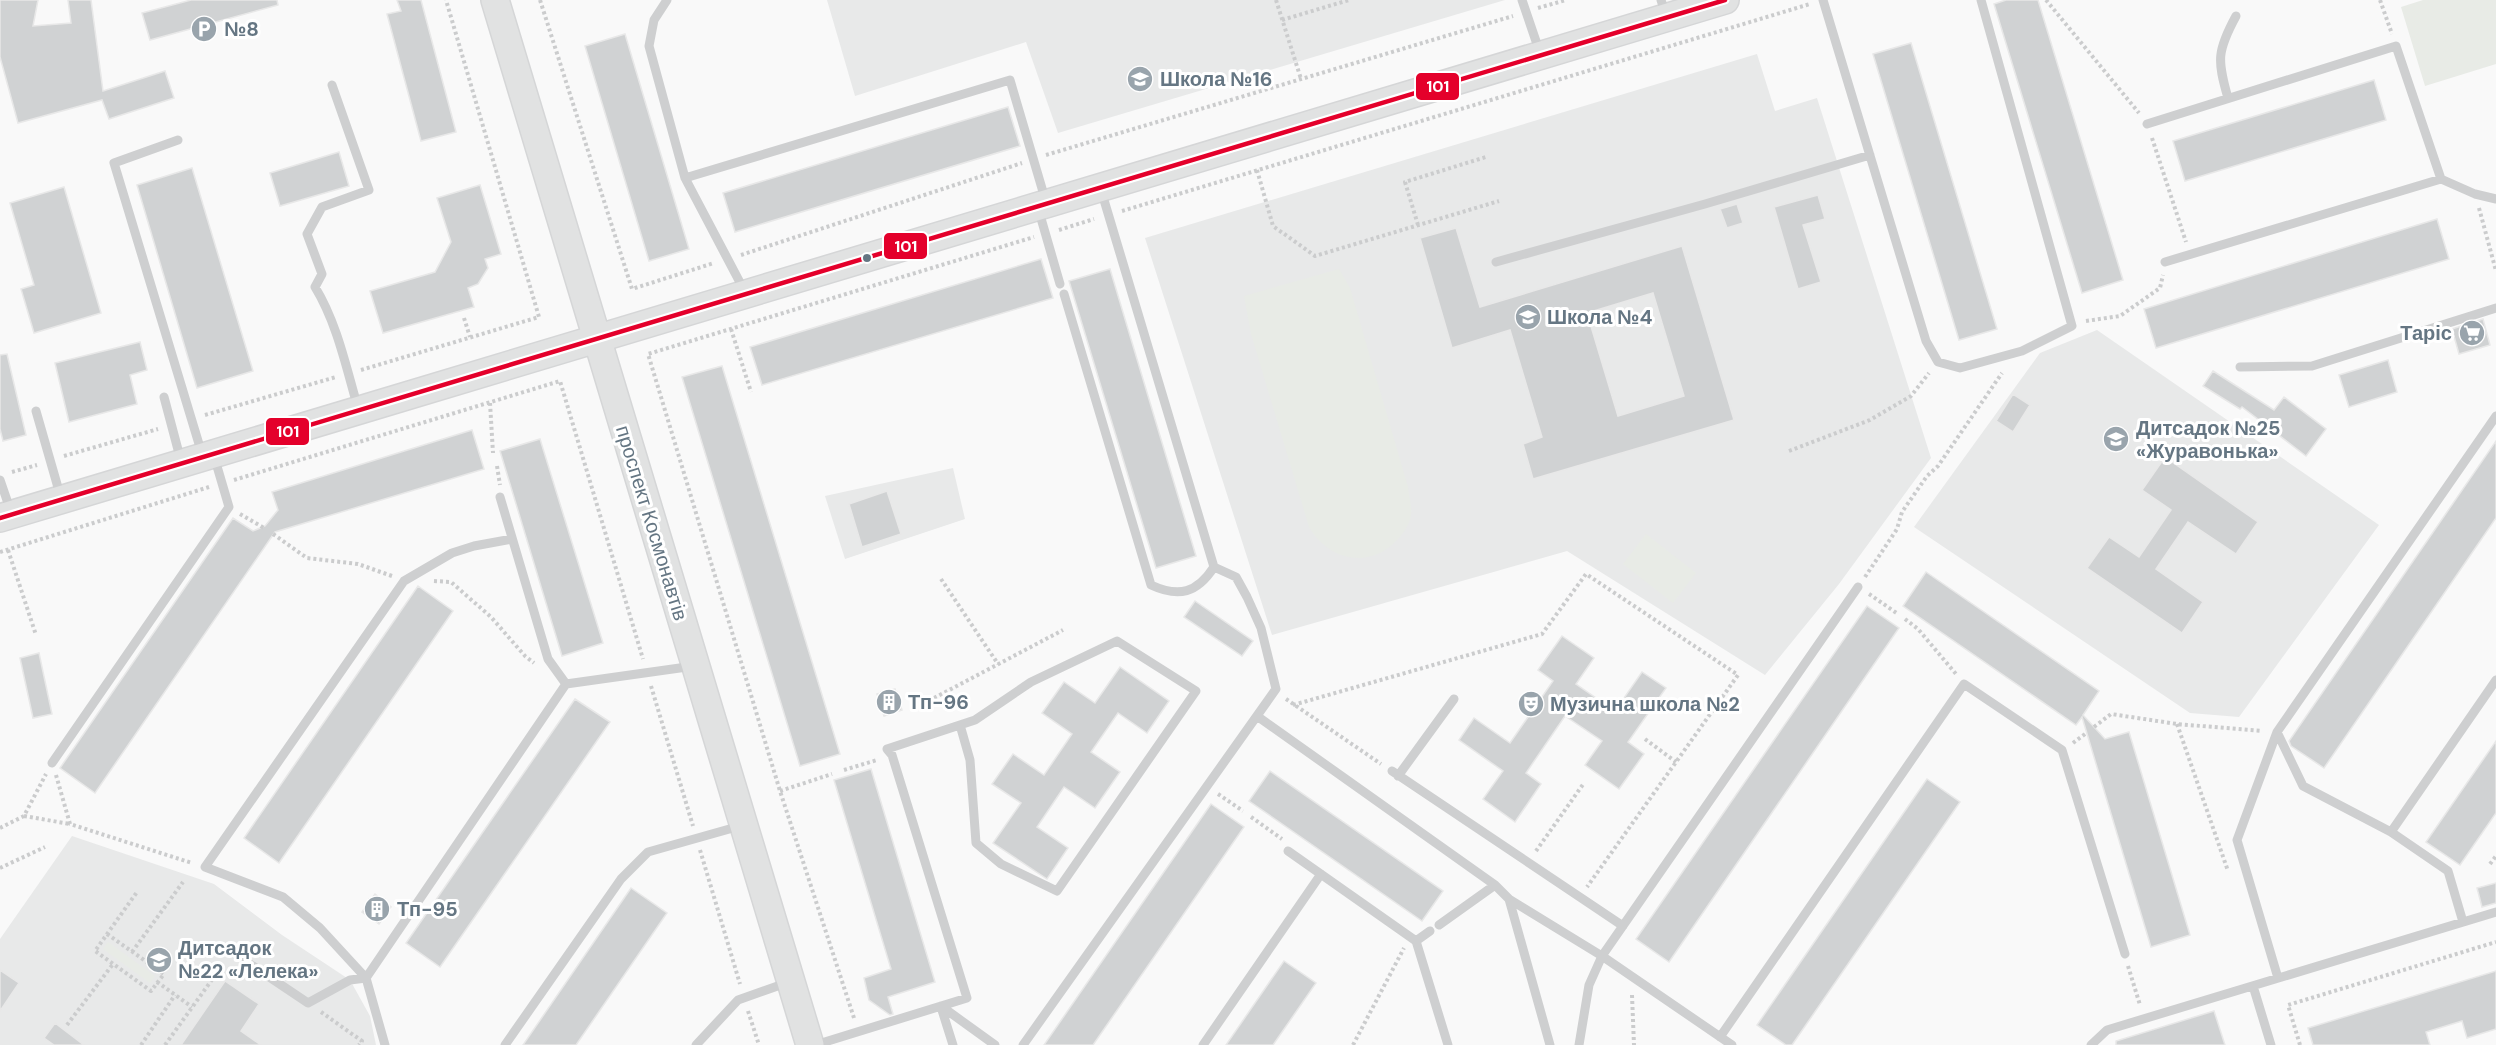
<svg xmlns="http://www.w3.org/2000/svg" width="2496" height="1045" viewBox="0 0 2496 1045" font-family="'DM Sans',sans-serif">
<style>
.built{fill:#e8e9e9}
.green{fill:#e8ebe6}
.building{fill:#d0d2d3;stroke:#e8e8e8;stroke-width:1.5;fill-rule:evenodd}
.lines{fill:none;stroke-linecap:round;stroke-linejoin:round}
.secondary-casing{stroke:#d5d6d7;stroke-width:30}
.path{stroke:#cbcccd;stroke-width:4;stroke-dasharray:3 3;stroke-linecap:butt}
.lane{stroke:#cecfd0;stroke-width:9}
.secondary{stroke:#e1e2e2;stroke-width:27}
.bus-1-casing{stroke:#fff;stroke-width:9}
.bus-1{stroke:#e4002b;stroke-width:4.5}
.bus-dot{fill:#657683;stroke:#fff;stroke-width:2}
.labels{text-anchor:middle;stroke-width:6;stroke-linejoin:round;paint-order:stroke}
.poi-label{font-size:20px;font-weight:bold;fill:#657683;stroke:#fff;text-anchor:start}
.street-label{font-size:20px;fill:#657683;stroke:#fff}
.line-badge{stroke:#fff;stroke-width:2}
.badge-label{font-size:16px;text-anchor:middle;font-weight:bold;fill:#fff}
</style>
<rect width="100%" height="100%" fill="#f9f9f9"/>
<!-- built -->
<path class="built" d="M827 0H1505L1058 133 1026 42 855 96Z
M1757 54 1775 111 1817 98 1931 458 1839 584 1765 675 1567 551 1272 635 1145 238Z
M2097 330 2379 525 2239 717 2190 713 1914 527 2040 353Z
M953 468 965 519 845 559 825 496Z
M72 836 214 884 282 935 350 980 370 1016 376 1045H0V939Z"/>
<!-- green -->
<path class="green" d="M2423 0H2496V64L2425 86 2401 7Z
M1339 269 1350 288 1408 487C1409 496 1412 506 1411 515 1410 524 1404 532 1398 539 1370 570 1329 561 1309 527L1251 334 1244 296Z
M1646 534 1696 573 1673 603 1623 564Z
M108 942 155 976 150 983 103 949Z"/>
<!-- building -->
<path class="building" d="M0 0H38L33 26 71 23 68 0H91L103 91 165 71 174 98 109 119 102 100 18 123 0 57Z
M191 0H277L278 5 150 40 142 13Z
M397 0H421L456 132 421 141 387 14 401 11Z
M2006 0H2038L2123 280 2082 293 1994 4Z
M625 34 689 249 649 261 585 46Z
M1911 43 1997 329 1959 340 1873 54Z
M2374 80 2386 120 2185 181 2173 141Z
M1008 107 1020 146 735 232 723 193Z
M339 152 349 186 280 206 270 173Z
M192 168 253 371 197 388 137 185Z
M480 185 501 254 485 259 488 268 478 284 468 288 474 307 383 333 370 291 435 272 451 242 437 198Z
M64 187 101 313 34 333 21 289 34 285 10 203Z
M1818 195 1825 219 1803 225 1821 282 1798 289 1774 207Z
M1737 204 1743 223 1727 228 1720 209Z
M2437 219 2449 259 2156 348 2144 309Z
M1456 228 1480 307 1682 246 1734 420 1533 479 1523 444 1542 437 1510 330 1452 348 1420 238ZM1653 293 1684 396 1618 416 1587 313Z
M1041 259 1053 298 762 385 750 347Z
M1110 269 1196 556 1156 568 1069 281Z
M2483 319 2490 345 2459 354 2452 329Z
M140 342 147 370 130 375 137 404 69 422 55 363Z
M7 354 26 435 3 441 0 429V355Z
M2388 360 2397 392 2349 407 2339 375Z
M722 366 840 754 800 766 682 377Z
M2213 371 2274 410 2284 397 2326 429 2306 456 2242 407 2240 409 2203 386Z
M2013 394 2030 405 2013 432 1996 421Z
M472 430 484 469 275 532 95 793 60 768 233 518 253 531 265 526 278 510 272 492Z
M540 439 603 643 562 656 500 451Z
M2496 441V518L2324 768 2291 746 2289 741Z
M2165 457 2258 522 2236 554 2188 522 2156 569 2203 602 2182 633 2087 568 2109 537 2139 557 2171 510 2142 490Z
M887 491 901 534 862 547 849 504Z
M1926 572 2099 691 2083 715 2105 739 2129 732 2190 935 2151 947 2082 717 2076 725 1903 606Z
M418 586 453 611 279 863 244 838Z
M1195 601 1253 641 1242 656 1184 617Z
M1867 606 1899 628 1669 962 1636 939Z
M1562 636 1594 658 1576 684 1615 711 1642 672 1666 688 1628 742 1644 754 1619 789 1585 765 1602 741 1565 716 1526 773 1541 784 1515 822 1483 799 1503 771 1459 740 1474 718 1510 743 1553 681 1538 670Z
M39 653 52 714 33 718 20 658Z
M1120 667 1169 701 1147 733 1118 713 1091 752 1120 772 1095 808 1064 787 1037 827 1068 848 1047 879 993 843 1021 803 992 784 1013 754 1044 775 1072 734 1042 713 1064 682 1095 703Z
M895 689 902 710 884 716 877 694Z
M575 699 610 722 440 967 406 943Z
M2496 741V813L2460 865 2426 842Z
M871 769 935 982 888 997 893 1014 890 1015 869 1000 864 978 891 969 834 780Z
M1270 771 1443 891 1422 921 1249 801Z
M1927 779 1960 802 1792 1045H1786L1757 1025Z
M1211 804 1244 827 1093 1045H1044Z
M2496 883V903L2482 907 2477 888Z
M631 888 667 913 576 1045H523Z
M375 894 391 907 379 924 362 912Z
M1284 961 1316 983 1273 1045H1226Z
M0 970 19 983 0 1011Z
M2496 971V1029L2467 1038 2462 1021 2426 1032 2430 1045H2313L2308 1028Z
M225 981 259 1004 241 1031 261 1045H181Z
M2214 1011 2225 1045H2116V1041Z
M55 1023 84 1045H54L44 1038Z"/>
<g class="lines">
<!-- secondary casing -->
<g class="secondary-casing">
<path id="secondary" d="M495 0 810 1045
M0 518 1725 0"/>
</g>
<!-- path -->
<path class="path" d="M540 0 632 289 714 263
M1276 0 1301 79
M2046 0 2139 113
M2380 0 2392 34
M1538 8 1566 0
M1282 20 1349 0
M2152 138 2186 242
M1046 155 1513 16
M1257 170 1273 226 1315 256 1499 201
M2479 208 2496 271
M1122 211 1810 4
M1418 225 1405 182 1486 157
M1059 230 1094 219
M741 255 1022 163
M464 318 470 337
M2086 321 2120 316 2160 288 2163 275
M731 329 751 392
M361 370 539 317 446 0
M490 403 493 453
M205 415 336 377
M1789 451 1870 420 1911 396 1929 373
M64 456 158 429
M497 466 500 485
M12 472 37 465
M234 480 560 381 643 659
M240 514 264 528
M273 534 307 558 358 564 392 576
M8 550 36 635
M0 552 209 487
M1865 577 1897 529 1902 512 1927 476 1938 466 2002 373
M941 579 998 664
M434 581 451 582 491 617 525 656 534 663
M1869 594 1898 614
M1905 619 1918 629 1956 674
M651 686 693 826
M934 698 1063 630
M1286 699 1381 764
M1293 705 1542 634 1586 574 1738 675 1587 887
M2177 724 2228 871
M2094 727 2111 714 2177 724 2262 731
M1645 739 1676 762
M2073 743 2085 734
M844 770 877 760
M56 775 70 824 192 863
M780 791 832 774
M1218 794 1243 811
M24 816 70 824
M1251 817 1282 839
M0 828 24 816 46 774
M700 850 740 984
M1536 851 1584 783
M2490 864 2496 856
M0 868 45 847
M107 934 164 974 151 991 95 951 137 892
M132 952 183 882
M2128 966 2140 1005
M157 982 192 1007
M1632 995 1634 1045
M748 1011 759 1045
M321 1012 362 1041 359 1045
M854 1018 780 791 648 354 1034 237
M67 1025 113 964
M141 1045 175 995
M165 1045 224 963
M1353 1045 1404 948
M2300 1045 2288 1005 2496 942"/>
<!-- lane -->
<path class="lane" d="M667 0 654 20 649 46 685 178 745 292
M1522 0 1540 53
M1661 0 1666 15
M1823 0 1926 341 1938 362 1960 368 2022 351 2072 326 1981 0
M332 85 369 190 322 207 307 234 322 274 315 287C337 323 346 367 358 408
M2228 98C2217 60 2217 51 2236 16
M2147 124 2396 46 2441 179 2475 194 2496 199
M178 140 114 163 202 454
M685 178 1010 80 1046 202
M1038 208 1060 284
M1496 262 1705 204 1870 155
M2165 262 2441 179
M1064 294 1151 585C1179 598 1197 593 1214 567L1101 190
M2240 367 2312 366 2496 308
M164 397 181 461
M36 411 61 498
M0 480 11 512
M566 684 694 666
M1257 716 1495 885 1509 899 1550 1045
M2277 732 2303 786 2391 832
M52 763 229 507 214 456
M1392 771 1623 926
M1398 776 1454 699
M1288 851 1416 941 1448 1045
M1509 899 1602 956 1732 1045
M2463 922 2448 871 2391 832 2496 680
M1439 925 1495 885
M1416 941 1430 931
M232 952 308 1003 350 980 366 978 566 684 548 659 500 497
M2278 978 2237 840 2277 732 2496 416
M2253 986 2271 1045
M941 1006 995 1045
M941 1007 953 1045
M1720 1037 1964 684 2062 750 2125 954
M385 1045 366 978 320 928 283 897 205 867 404 581 452 553 474 546 512 539
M505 1045 621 879 648 852 740 826
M696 1045 738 1000 789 982
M815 1045 967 998 892 755 887 749 975 720 1031 682 1117 641 1196 691 1057 891 1001 864 976 843 970 760 960 725
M1023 1045 1276 689 1261 628 1247 597 1236 577 1214 567
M1203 1045 1321 874
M1579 1045 1589 985 1602 956 1858 587
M2091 1045 2107 1030 2496 912"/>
<!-- secondary -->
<use href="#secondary" class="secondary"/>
<!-- bus-1 casing -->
<g class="bus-1-casing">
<path id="bus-1" d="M0 518 1725 0"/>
</g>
<!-- bus-1 -->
<use href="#bus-1" class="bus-1"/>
</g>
<!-- icons -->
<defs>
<g id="parking-disc" transform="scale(1.35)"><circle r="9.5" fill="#99a4ac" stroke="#fff"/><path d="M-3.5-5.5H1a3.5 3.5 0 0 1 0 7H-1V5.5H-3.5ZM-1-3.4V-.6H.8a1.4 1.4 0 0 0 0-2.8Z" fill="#fff"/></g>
<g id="school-disc" transform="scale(1.35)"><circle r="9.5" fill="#99a4ac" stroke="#fff"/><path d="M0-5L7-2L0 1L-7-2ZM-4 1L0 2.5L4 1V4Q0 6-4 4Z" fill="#fff"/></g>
<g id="supermarket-disc" transform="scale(1.35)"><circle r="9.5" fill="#99a4ac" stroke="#fff"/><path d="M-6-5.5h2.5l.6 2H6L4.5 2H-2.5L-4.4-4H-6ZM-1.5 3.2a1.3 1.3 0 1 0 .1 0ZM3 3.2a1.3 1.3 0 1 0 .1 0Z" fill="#fff"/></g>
<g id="building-disc" transform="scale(1.35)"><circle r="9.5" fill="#99a4ac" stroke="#fff"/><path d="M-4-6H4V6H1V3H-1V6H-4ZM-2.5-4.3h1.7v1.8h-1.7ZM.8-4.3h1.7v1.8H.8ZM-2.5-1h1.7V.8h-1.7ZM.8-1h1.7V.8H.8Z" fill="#fff"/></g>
<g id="theatre-disc" transform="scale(1.35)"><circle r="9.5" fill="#99a4ac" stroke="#fff"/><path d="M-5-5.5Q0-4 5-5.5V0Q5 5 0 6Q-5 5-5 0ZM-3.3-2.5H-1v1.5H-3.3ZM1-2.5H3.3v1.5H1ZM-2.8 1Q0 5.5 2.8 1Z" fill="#fff"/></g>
</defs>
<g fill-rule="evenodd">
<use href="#parking-disc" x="204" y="29"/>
<use href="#school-disc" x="1140" y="79"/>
<use href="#school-disc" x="1528" y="317"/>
<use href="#supermarket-disc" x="2472" y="333"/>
<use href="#school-disc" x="2116" y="439"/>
<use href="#building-disc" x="889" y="702"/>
<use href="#theatre-disc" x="1531" y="704"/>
<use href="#building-disc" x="377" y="909"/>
<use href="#school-disc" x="159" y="960"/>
</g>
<!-- markers -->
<circle class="bus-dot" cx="867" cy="258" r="5"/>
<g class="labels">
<!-- poi labels -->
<g class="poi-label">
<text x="224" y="36">№8</text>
<text x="1160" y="86">Школа №16</text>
<text x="1547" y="324">Школа №4</text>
<text x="2452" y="340" text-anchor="end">Таріс</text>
<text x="2136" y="435">Дитсадок №25<tspan x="2136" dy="23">«Журавонька»</tspan></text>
<text x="908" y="709">Тп-96</text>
<text x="1550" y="711">Музична школа №2</text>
<text x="397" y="916">Тп-95</text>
<text x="178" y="955">Дитсадок<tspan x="178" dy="23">№22 «Лелека»</tspan></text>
</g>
<!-- street labels -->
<g class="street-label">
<text transform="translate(652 523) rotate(73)" y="7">проспект Космонавтів</text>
</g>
</g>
<g class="line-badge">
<rect x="1415" y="72" width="45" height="29" rx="6" fill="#e4002b"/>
<rect x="883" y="232" width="45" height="28" rx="6" fill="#e4002b"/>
<rect x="265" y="417" width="45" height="29" rx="6" fill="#e4002b"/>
</g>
<g class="badge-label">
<text x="1438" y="92">101</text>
<text x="906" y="252">101</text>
<text x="288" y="437">101</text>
</g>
</svg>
